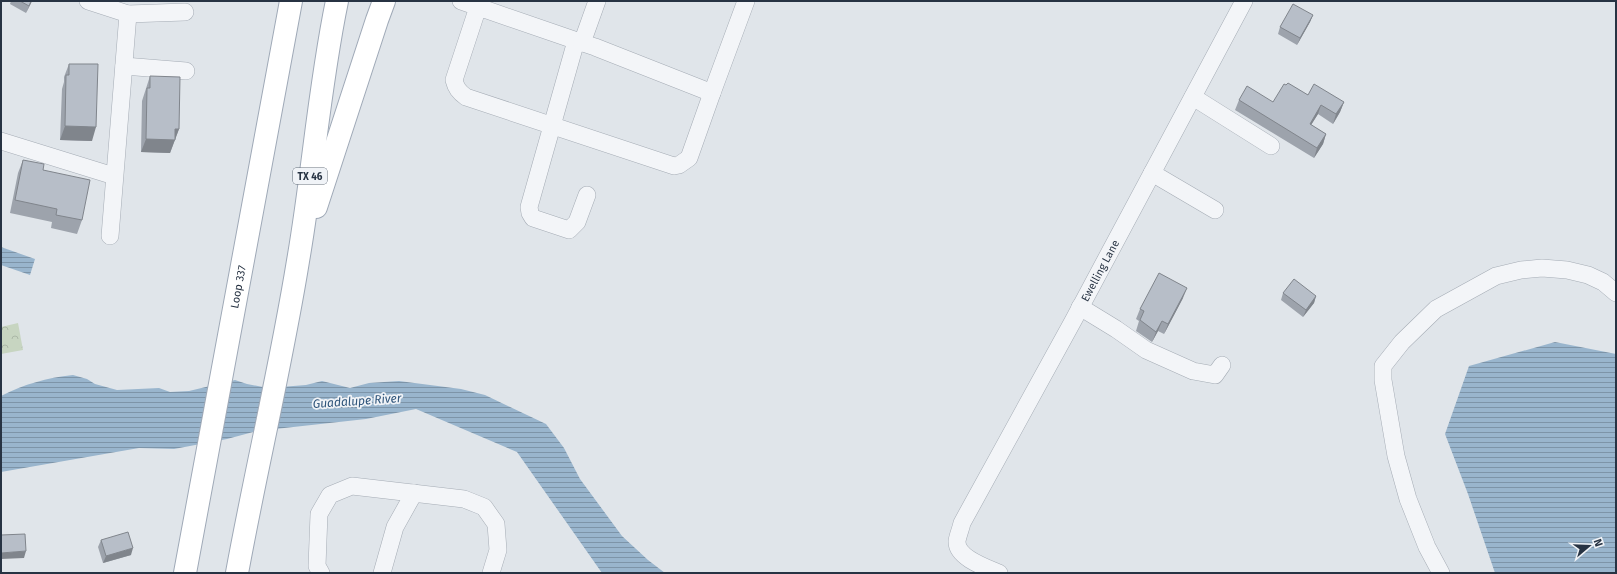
<svg xmlns="http://www.w3.org/2000/svg" width="1617" height="574" viewBox="0 0 1617 574" font-family="'Fira Sans',sans-serif">
<style>
.forest{fill:url(#forest-crowns)}
.water{fill:url(#water-rules)}
.lines{fill:none;stroke-linecap:round;stroke-linejoin:round}
.minor-casing{stroke:#a5acb5;stroke-width:18}
.major-casing{stroke:#9fa9b7;stroke-width:24}
.minor{stroke:#f3f5f8;stroke-width:17}
.major{stroke:#fff;stroke-width:22}
.wall{fill:#9da3ac}
.shaded-wall{fill:#80858c}
.building{fill:#b7bec8;stroke:#80858c}
.labels{text-anchor:middle;stroke-width:3.5;stroke-linejoin:round;paint-order:stroke}
.shield{fill:#f0f3f7;stroke:#636d79;stroke-width:1}
.shield-label{font-size:10px;font-weight:bold;fill:#273343}
.street-label{font-size:11px;fill:#273343;stroke:#f0f3f7}
.water-label{font-size:12px;font-style:italic;fill:#2e547a;stroke:#f0f3f7}
</style>
<defs>
<pattern id="forest-crowns" width="20" height="18" patternUnits="userSpaceOnUse"><rect width="20" height="18" fill="#c7d5c1"/><path d="M2 6a3 3 0 1 1 6 0M12 15a3 3 0 1 1 6 0" fill="none" stroke="#abb7a7"/></pattern>
<pattern id="water-rules" width="6" height="5" patternUnits="userSpaceOnUse"><rect width="6" height="5" fill="#99b5cd"/><path d="M0 2.5h6" fill="none" stroke="#7d94a8"/></pattern>
</defs>
<rect width="100%" height="100%" fill="#e0e5ea"/>
<!-- forest -->
<path class="forest" d="M18 323 23 350 1 354V327Z"/>
<!-- water -->
<path class="water" d="M1 247 35 259 30 275 1 265Z
M1555 342 1616 354V572L1495 573 1468 494 1445 434 1469 366Z
M73 375 87 379 95 384 117 390 159 388 170 392 189 391 235 380 247 384 268 388 306 385 322 381 350 388 369 383 399 381 461 389 485 395 546 424 564 448 580 479 622 536 648 560 665 573H602L517 452 416 409 366 419 257 431 227 439 174 449 139 448 1 472V396C25 384 46 378 73 375Z"/>
<g class="lines">
<!-- minor casing -->
<g class="minor-casing">
<g id="minor">
<path d="M88 1 128 14 110 236"/>
<path d="M461 1C505 16 550 32 595 47L712 93 689 158 679 165 674 166 466 97C459 92 456 88 454 80L478 7"/>
<path d="M128 14 185 12"/>
<path d="M576 41 529 207 530 213 533 218 569 230 577 222 587 195"/>
<path d="M582 43 597 1"/>
<path d="M124 66 186 71"/>
<path d="M712 93 746 1"/>
<path d="M1193 97 1271 146"/>
<path d="M1 141 114 176"/>
<path d="M1152 173 1215 210"/>
<path d="M1080 307 1116 329 1146 350 1193 371 1215 375 1222 365"/>
<path d="M321 573 317 566 319 514 330 495 352 486 464 499 484 507 496 524 498 550 491 573"/>
<path d="M382 573 395 527 414 493"/>
<path id="s1" d="M999 573C987 568 956 558 957 541 958 535 961 528 962 523L1073 321 1244 1"/>
<path d="M1441 573 1427 547 1408 499 1396 456 1383 380V366L1402 342 1436 309 1496 276 1521 270 1542 268 1567 270 1588 275 1603 282 1616 293"/>
</g>
</g>
<!-- major casing -->
<g class="major-casing">
<g id="major">
<path d="M316 207 377 20 384 1"/>
<path id="s2" d="M185 573 291 1"/>
<path d="M237 573C256 469 281 366 298 261 313 175 319 87 337 1"/>
</g>
</g>
<!-- minor -->
<use href="#minor" class="minor"/>
<!-- major -->
<use href="#major" class="major"/>
</g>
<!-- wall -->
<path class="wall" d="M11 1H32L26 13 10 4Z
M1313 15 1310 22 1297 45 1278 34 1280 27Z
M69 64 92 141 60 140 62 89 64 82V77Z
M150 76 179 129 170 153 141 152 142 101Z
M1286 85 1308 95 1344 102 1340 112 1333 124 1318 114 1311 125 1326 134 1323 144 1314 158 1235 110 1239 100 1273 102Z
M23 160 43 170 82 220 77 234 51 228 52 222 10 213 18 173Z
M1283 293 1316 296 1314 303 1303 317 1281 300Z
M1183 298 1164 334 1158 331 1152 342 1136 331 1139 321 1136 319 1140 309Z
M101 540 131 555 103 563 98 547Z"/>
<!-- shaded-wall -->
<path class="shaded-wall" d="M31 1H32L26 13 29 6Z
M1313 15 1310 22 1297 45 1300 38Z
M1344 102 1340 112 1333 124 1336 114Z
M1321 105 1318 114 1306 133 1310 124Z
M65 126 96 127 92 141 60 140Z
M175 129H179L170 153 141 152 146 139Z
M1326 134 1323 144 1314 158 1317 148Z
M1187 288 1183 298 1164 334 1168 324Z
M1316 296 1314 303 1303 317 1306 310Z
M1162 321 1158 331 1152 342 1156 332Z
M133 548 131 555 103 563 106 556Z
M26 551 24 558 1 559V553Z"/>
<!-- building -->
<path class="building" d="M20 1H31L29 6Z
M1293 4 1313 15 1300 38 1280 27Z
M69 64H98L96 127 65 126 66 75H69Z
M150 76 180 77 179 129H175V140L146 139 147 88H150Z
M1288 83 1308 95 1314 84 1344 102 1336 114 1321 105 1310 124 1326 134 1317 148 1239 100 1247 86 1273 102 1284 84 1286 85Z
M23 160 44 164 43 170 90 180 82 220 56 215 57 209 15 200Z
M1159 273 1187 288 1168 324 1162 321 1156 332 1140 320 1144 311 1140 309Z
M1294 279 1316 296 1306 310 1283 293Z
M128 532 133 548 106 556 101 540Z
M25 534 26 551 1 553V535Z"/>
<g class="labels">
<!-- shield labels -->
<rect class="shield" x="293" y="168" width="34" height="16" rx="3"/>
<g class="shield-label">
<text x="310" y="180">TX 46</text>
</g>
<!-- street labels -->
<g class="street-label">
<text dy="4" stroke="none"><textPath href="#s1" startOffset="362">Ewelling Lane</textPath></text>
<text dy="4" stroke="none"><textPath href="#s2" startOffset="291">Loop 337</textPath></text>
</g>
<!-- water labels -->
<g class="water-label">
<text transform="translate(357 401) rotate(-4)" y="4">Guadalupe River</text>
</g>
</g>
<!-- border -->
<rect width="1617" height="574" fill="none" stroke="#273343" stroke-width="4"/>
<!-- north arrow -->
<g transform="translate(1589 546) rotate(71)" stroke="#f0f3f7" stroke-width="3" paint-order="stroke">
<path d="M0-3L7 15L0 10L-7 15Z" fill="#273343"/>
<text y="-6" font-size="11" font-weight="bold" text-anchor="middle" fill="#273343">N</text>
</g>
</svg>
